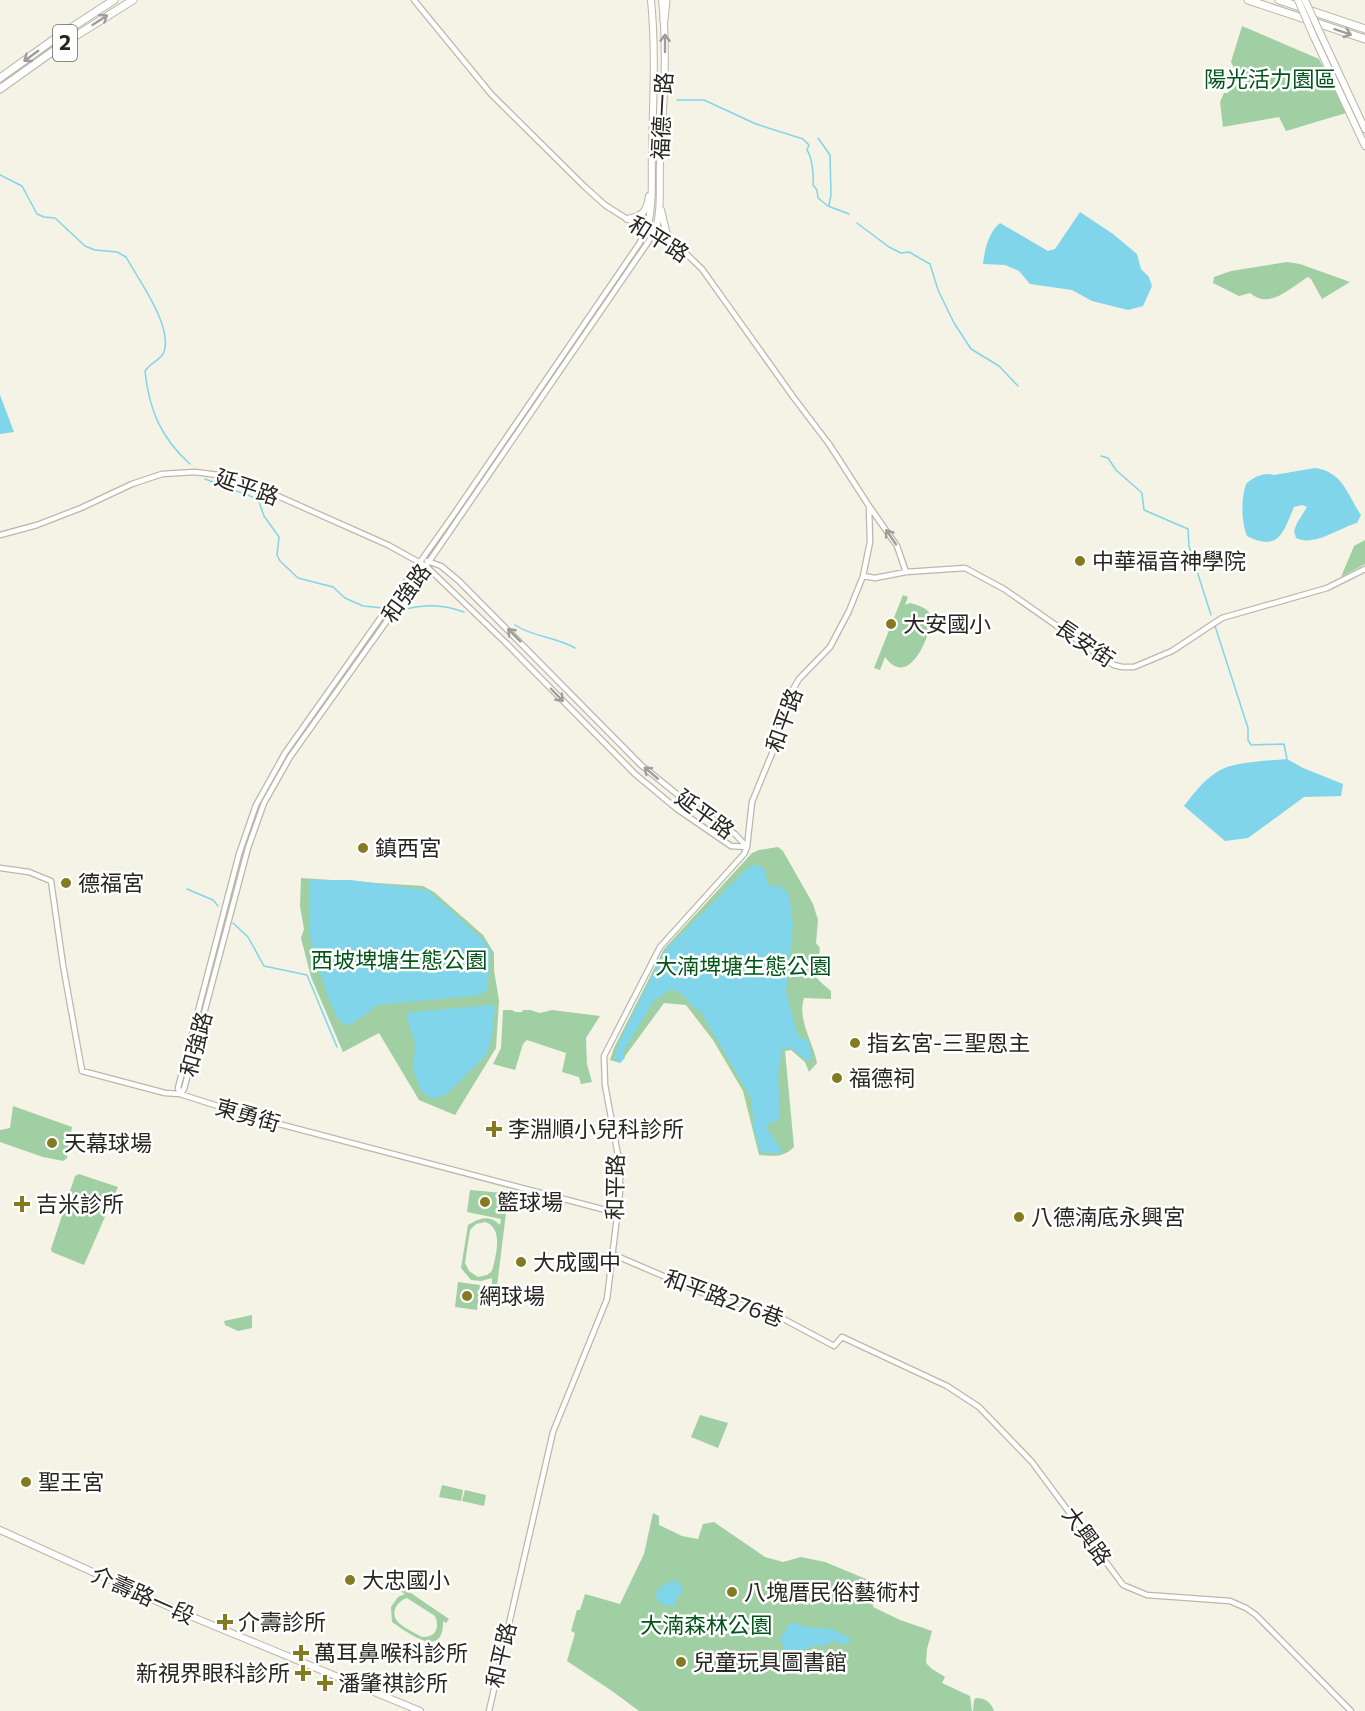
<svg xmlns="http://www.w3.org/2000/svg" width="1365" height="1711" viewBox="0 0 1365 1711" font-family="Commissioner,'Noto Sans TC',sans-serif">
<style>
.green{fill:#9fcfa2;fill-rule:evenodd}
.water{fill:#80d5ea}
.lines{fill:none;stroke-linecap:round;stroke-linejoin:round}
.stream{stroke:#80d5ea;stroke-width:1.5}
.minor-casing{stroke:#bab7ab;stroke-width:7}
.major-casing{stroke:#bab7ab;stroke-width:8}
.highway-casing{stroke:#bab7ab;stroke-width:9}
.minor{stroke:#fff;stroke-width:4.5}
.major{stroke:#fff;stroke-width:6}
.highway{stroke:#fff;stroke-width:7}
.major-bridge-casing{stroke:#bab7ab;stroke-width:8;stroke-linecap:butt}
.major-bridge{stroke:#fff;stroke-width:6}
.oneway{stroke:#9e9d9b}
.poi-dot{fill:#847b21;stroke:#fff;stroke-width:2}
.labels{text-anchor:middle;stroke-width:5;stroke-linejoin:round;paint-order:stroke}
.shield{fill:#fff;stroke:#686764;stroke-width:1.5}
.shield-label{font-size:21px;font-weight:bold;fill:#272621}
.park-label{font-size:22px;fill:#025519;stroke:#fff}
.street-label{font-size:22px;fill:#272621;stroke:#fff}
.poi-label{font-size:22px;fill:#272621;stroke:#fff;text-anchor:start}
</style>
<rect width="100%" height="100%" fill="#f5f2e6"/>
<!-- green -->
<path class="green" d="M1242 26 1319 59 1346 113 1286 131 1279 117 1223 127 1220 102 1224 93H1228L1234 68 1231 62Z
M1287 262 1300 264 1350 282 1322 299 1311 279 1308 277C1289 288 1270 310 1250 293L1239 296 1213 283 1214 277 1231 271Z
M1365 540V564L1341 577 1354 546Z
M903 595 908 597 905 605 910 603C917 605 926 607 930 614 935 625 911 693 885 657L880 670 874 668Z
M778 847 783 851 813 904 818 920 816 943 820 948C817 977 804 968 831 991V999L804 998C797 1020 813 1041 817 1063L809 1072 805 1062 791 1050 785 1051 794 1147C782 1158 775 1156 759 1155L743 1091 713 1040 686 1005 664 1003 620 1063 610 1060 614 1048 664 949 752 853 759 850Z
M301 878 423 886 434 892 483 935 494 953V970L499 1001 496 1048 455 1115 419 1100 379 1033 343 1052 311 977 301 938 304 929 300 906Z
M503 1010H512L515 1012H522L523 1010H530L540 1013 552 1010 600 1016 586 1038 587 1064 592 1082 581 1084 579 1077 562 1072 566 1053 527 1040 523 1044 515 1070 493 1064 501 1048Z
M13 1106 72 1127 67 1158 63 1161 43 1157 0 1142V1130L10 1128Z
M79 1174 118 1187 84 1265 52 1252 51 1249 75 1176Z
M470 1190 503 1193 501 1215 503 1204 507 1205 497 1286H492V1278L481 1281 471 1280 461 1268 468 1225C479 1218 489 1214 500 1225L501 1219 467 1212ZM485 1222C504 1228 496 1255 492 1271L487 1275 478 1277 469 1271 465 1263 470 1230 476 1224Z
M458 1282 480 1285 477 1310 455 1307Z
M252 1315V1328L238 1331 225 1325 224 1321Z
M700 1415 728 1423 718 1448 691 1437Z
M442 1485 463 1490 461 1501 439 1497Z
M465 1490 486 1495 484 1506 462 1501Z
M653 1513 659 1516V1525L682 1536 698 1539 703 1524 714 1522 765 1557 783 1562 801 1557 825 1562 878 1584 873 1607 900 1620 932 1631 927 1649 926 1663 932 1669 945 1677 942 1683 970 1696 972 1711H639L612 1691 567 1661 575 1633 571 1631 577 1610H580L585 1594 620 1604 644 1554Z
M399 1585 449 1619 446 1623 443 1621C444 1661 407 1632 392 1622L391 1607 398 1597 405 1594 396 1588ZM407 1598 435 1616C440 1627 436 1638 422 1637 415 1633 402 1627 397 1621 390 1611 398 1601 407 1598Z
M976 1698C985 1698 991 1702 994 1711H973L974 1700Z"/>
<!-- water -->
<path class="water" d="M1080 212 1113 234 1137 254 1141 269 1149 277 1152 286 1143 306 1128 310 1092 301 1072 290 1030 284 1019 271 1005 265 983 264C985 249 988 233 1000 223L1048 251 1055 249Z
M0 395 14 432 0 434Z
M1315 468C1343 472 1347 494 1361 515L1357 523C1339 528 1314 547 1296 538L1294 531 1297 523 1307 507 1302 505 1294 507C1283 533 1279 552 1247 536 1241 521 1241 499 1246 484 1254 477 1264 472 1274 475Z
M1287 759 1303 768 1343 784 1341 796 1304 797 1248 838 1225 841 1184 806C1194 793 1203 781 1217 772 1233 761 1267 761 1287 759Z
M755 865 764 868 768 885 783 887 789 895 793 925 786 991 798 1036 808 1041 812 1058 807 1061 791 1048 782 1049 778 1073 780 1116 778 1120 766 1126 783 1153H761L754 1130 751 1098 700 1011C685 1003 688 994 671 989L653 1002 623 1052 625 1058 620 1063 614 1059 619 1042 665 950 750 866Z
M309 880H351L428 890 482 939 491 951 487 990 480 995 378 1005 352 1024 347 1025 342 1023 338 1019 329 999 314 954 310 936Z
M493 1005 495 1007 492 1037 487 1054 448 1093 435 1099 429 1097 421 1090 413 1071 415 1043 406 1015 411 1012Z
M673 1580 679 1583 684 1591 679 1594 674 1607 659 1603 655 1595 658 1593V1589Z
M794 1623 807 1627 833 1629 853 1641 843 1645 836 1641 830 1642 825 1646C810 1642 802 1654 788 1658L784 1649V1644L779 1641 789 1624Z"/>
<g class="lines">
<!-- stream -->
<path class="stream" d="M677 100H704L756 124 803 139 809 145 807 150C812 157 814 176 813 185L817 190 818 198 828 206 849 214
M818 138 830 155 831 195 829 205
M0 175 22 186 37 214 44 217 55 218 85 246 95 250 117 252 126 257C138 279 173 326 164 352 161 360 151 362 145 371 149 410 161 438 190 464
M857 223 889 247 901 253 909 252 930 264 938 290 954 323 971 349 999 366 1018 386
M1101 456 1108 458 1116 470 1142 493 1144 510 1188 529 1189 546 1211 615
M205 479 258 499 264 516 279 537 277 555 280 561 298 578 333 587 345 598 363 606 383 608
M398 610C425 605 439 603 464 612
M515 625C533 637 556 637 575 648
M1215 626 1248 728V740L1251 745 1284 744 1287 759
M187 889 213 900 218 906
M233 923 248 937 264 966 307 975 337 1047"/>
<!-- minor casing -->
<g class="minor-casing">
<path id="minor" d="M414 0 491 94 585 187 605 205 627 219 676 244 702 269 794 398 829 444 869 506 897 546 906 572
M0 535 37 525 81 508 132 484 162 474 195 472 226 476 253 485 388 545 426 566 506 643 635 774 677 809 731 846 747 847
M427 561 441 566 459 581 641 765 683 799 735 834 747 847
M863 576 875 578 906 572 965 568 1004 589 1103 658 1114 665 1122 667H1134L1172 651 1222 618 1327 588 1365 569
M0 868 29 872 51 881 63 965 82 1071 165 1093 180 1094 249 1116 617 1213
M180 1094 178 1088 239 854 256 805 285 753 454 514 639 244 647 229
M180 1094 184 1089 248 848 264 803 290 757 426 566 655 232
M612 1254 703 1293 778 1316 834 1346 842 1337 947 1386 979 1407 1032 1462 1123 1585 1147 1595 1230 1601 1246 1608 1256 1615 1351 1711
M489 1711 553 1432 607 1299 620 1192V1166L605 1085 604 1056 660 947 744 854 747 847 752 802 775 746 786 701 799 679 830 647 849 611 863 576 870 542 869 506"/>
</g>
<!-- major casing -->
<g class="major-casing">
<path id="major" d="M1313 35 1365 146
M1321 35 1365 129
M661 210 668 239
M627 219C643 216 647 211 649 196
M647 229C654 203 651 178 652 151 653 101 656 50 651 0
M655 232C662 210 659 186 660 163 663 108 668 54 662 0
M0 1530 183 1613 420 1711"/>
</g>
<!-- highway casing -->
<g class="highway-casing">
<path id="highway" d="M1248 0 1365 39
M1279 0 1365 29
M664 20 666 0
M0 78 60 35 114 0
M0 89 66 42 133 0"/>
</g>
<!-- minor -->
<use href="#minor" class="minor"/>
<!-- major -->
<use href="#major" class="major"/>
<!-- highway -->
<use href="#highway" class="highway"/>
<!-- major-bridge casing -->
<g class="major-bridge-casing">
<path id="major-bridge" d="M1298 0 1313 35
M1305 0 1321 35"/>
</g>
<!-- major-bridge -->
<use href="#major-bridge" class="major-bridge"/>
</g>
<!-- one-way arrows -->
<defs><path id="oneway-shaft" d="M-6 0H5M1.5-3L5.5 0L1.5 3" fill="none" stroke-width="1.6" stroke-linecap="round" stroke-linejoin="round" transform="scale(1.5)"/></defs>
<g class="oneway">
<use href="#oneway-shaft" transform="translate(100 20) rotate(-33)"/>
<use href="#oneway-shaft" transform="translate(1343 32) rotate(19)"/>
<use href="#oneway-shaft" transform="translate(665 43) rotate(-90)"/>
<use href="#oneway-shaft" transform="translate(31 56) rotate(144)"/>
<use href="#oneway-shaft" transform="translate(891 537) rotate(-124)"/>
<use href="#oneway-shaft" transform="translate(514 635) rotate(-135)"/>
<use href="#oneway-shaft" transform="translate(557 695) rotate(46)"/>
<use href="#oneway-shaft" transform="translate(651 773) rotate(-140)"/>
</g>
<!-- markers -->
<g class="poi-dot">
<circle cx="1080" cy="561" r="6"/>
<circle cx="891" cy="624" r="6"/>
<circle cx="363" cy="848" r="6"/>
<circle cx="66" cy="883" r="6"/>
<circle cx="855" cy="1043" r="6"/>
<circle cx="837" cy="1078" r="6"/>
<path d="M491 1120h6v6h6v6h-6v6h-6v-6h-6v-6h6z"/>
<circle cx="52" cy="1143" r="6"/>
<circle cx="485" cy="1202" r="6"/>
<path d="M19 1195h6v6h6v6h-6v6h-6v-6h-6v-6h6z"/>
<circle cx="1019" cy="1217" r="6"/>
<circle cx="521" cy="1262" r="6"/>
<circle cx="467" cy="1296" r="6"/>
<circle cx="26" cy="1482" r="6"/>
<circle cx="350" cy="1580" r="6"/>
<circle cx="732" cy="1592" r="6"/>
<path d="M222 1613h6v6h6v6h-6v6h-6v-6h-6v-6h6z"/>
<path d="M298 1644h6v6h6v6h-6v6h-6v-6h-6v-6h6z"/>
<circle cx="681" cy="1662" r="6"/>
<path d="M300 1664h6v6h6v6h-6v6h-6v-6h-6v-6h6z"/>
<path d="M322 1674h6v6h6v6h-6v6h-6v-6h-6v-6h6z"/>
</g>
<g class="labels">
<!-- shield labels -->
<rect class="shield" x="53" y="25" width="24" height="36" rx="4.5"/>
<g class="shield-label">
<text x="65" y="50">2</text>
</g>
<!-- park labels -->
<g class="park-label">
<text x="1270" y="87">陽光活力園區</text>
<text x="399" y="968">西坡埤塘生態公園</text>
<text x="743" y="974">大湳埤塘生態公園</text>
<text x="706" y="1633">大湳森林公園</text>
</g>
<!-- street labels -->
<g class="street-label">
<text transform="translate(662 116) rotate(-87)" y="8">福德一路</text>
<text transform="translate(659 239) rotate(32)" y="8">和平路</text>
<text transform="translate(247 487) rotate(19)" y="8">延平路</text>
<text transform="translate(406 593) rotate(-54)" y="8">和強路</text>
<text transform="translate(1085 643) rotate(34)" y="8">長安街</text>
<text transform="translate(784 720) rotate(-70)" y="8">和平路</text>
<text transform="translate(705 814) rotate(36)" y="8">延平路</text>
<text transform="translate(196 1044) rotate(-75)" y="8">和強路</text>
<text transform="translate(248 1115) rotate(16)" y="8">東勇街</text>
<text transform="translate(615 1187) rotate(-89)" y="8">和平路</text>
<text transform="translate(724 1298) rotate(20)" y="8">和平路276巷</text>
<text transform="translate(1087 1536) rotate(54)" y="8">大興路</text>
<text transform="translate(143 1595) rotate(24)" y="8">介壽路一段</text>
<text transform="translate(501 1655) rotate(-77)" y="8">和平路</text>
</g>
<!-- poi labels -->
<g class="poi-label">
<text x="1092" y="569">中華福音神學院</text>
<text x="903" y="632">大安國小</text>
<text x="375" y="856">鎮西宮</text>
<text x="78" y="891">德福宮</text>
<text x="867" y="1051">指玄宮-三聖恩主</text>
<text x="849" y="1086">福德祠</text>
<text x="508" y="1137">李淵順小兒科診所</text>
<text x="64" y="1151">天幕球場</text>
<text x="497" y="1210">籃球場</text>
<text x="36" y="1212">吉米診所</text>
<text x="1031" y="1225">八德湳底永興宮</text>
<text x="533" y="1270">大成國中</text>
<text x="479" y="1304">網球場</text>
<text x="38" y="1490">聖王宮</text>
<text x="362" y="1588">大忠國小</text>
<text x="744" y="1600">八塊厝民俗藝術村</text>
<text x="238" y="1630">介壽診所</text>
<text x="314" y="1661">萬耳鼻喉科診所</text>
<text x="693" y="1670">兒童玩具圖書館</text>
<text x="290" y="1681" text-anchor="end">新視界眼科診所</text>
<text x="338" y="1691">潘肇祺診所</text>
</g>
</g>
</svg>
